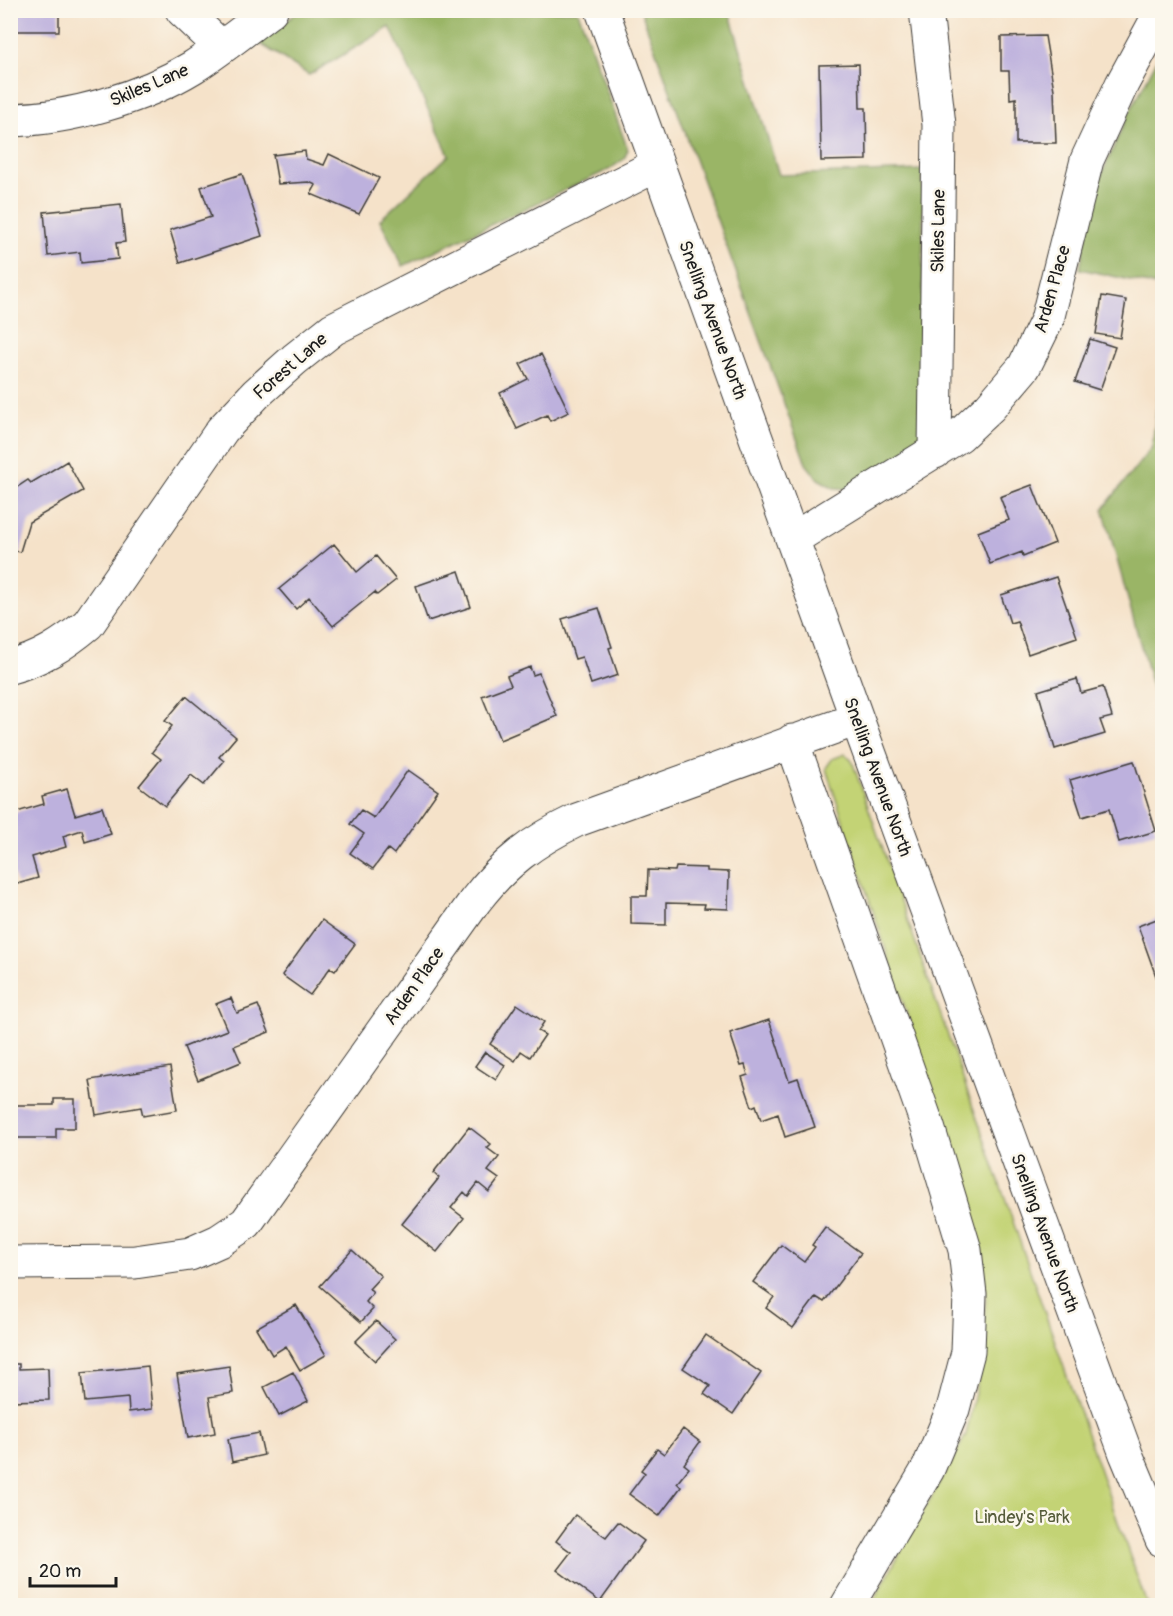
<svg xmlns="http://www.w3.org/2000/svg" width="1173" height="1616" viewBox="0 0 1173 1616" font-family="Pangolin,sans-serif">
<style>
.green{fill:#c3d375;stroke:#707848;stroke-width:1.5}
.forest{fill:#9ab566;stroke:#5b6841;stroke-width:1.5}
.building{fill:#bdb1dd}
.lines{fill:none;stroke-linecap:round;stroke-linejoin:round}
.minor-casing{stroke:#3d3a36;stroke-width:35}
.minor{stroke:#fff;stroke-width:33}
.labels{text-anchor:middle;stroke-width:5;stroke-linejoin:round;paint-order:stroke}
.street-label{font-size:18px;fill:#1c1c1c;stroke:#fbf7ec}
.park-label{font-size:18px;fill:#565c3b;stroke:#fbf7ec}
</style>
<rect width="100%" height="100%" fill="#fbf7ec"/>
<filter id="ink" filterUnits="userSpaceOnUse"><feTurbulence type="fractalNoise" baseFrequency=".0167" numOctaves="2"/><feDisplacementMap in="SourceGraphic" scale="12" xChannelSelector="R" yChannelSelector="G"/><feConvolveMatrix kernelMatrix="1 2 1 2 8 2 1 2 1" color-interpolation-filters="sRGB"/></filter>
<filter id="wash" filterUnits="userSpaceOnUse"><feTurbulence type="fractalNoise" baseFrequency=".008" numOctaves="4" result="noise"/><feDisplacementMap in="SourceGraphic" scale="24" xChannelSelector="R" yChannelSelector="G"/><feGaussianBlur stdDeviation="1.35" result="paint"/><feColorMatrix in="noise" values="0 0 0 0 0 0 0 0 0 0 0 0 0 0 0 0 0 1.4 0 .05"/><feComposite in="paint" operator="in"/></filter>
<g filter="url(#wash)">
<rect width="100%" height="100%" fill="#f5e2c9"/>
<!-- green -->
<path class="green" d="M845 754 852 761 1147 1605H871L966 1435 980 1369 986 1297 982 1253 946 1132 827 772 826 768 832 759Z"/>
<!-- forest -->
<path class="forest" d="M299 11H578L628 150 624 159 610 169 403 266 380 220 449 155 390 27 309 75 259 43Z
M641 11H729L779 175 923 170V429L917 443 849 489 834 488 818 479 806 464Z
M1162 50V287L1080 269 1094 192 1127 117Z
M1162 364V722L1103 509 1152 447Z"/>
<g id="blocks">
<!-- building -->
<path class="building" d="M10 10H59V31H10Z
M1045 36 1054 90 1056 143H1016V98L1010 99 1009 71H1001V37Z
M859 64 860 108H866L867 160 821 161 819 65Z
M305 151 306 159 324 165 329 154 379 178 359 214 311 194 316 185 309 182 278 184 273 155Z
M242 174 262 236 180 263 170 230 211 217 201 187Z
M121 204 125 242 116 243 118 259 81 263 80 252 48 256 44 212Z
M1102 296 1126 300 1120 338 1096 334Z
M1090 339 1115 347 1100 390 1075 382Z
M541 354 569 412 550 421 547 415 517 429 500 393 528 379 520 364Z
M67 461 83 491 29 522 20 552 10 550V492L28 480 31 483Z
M1032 485 1055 543 1023 556 1022 552 990 564 978 532 1009 520 1000 497Z
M334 544 357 572 376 556 396 580 377 595 375 592 333 626 309 597 296 609 279 589Z
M459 571 471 607 428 621 416 586Z
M1056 577 1077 637 1028 654 1017 621 1010 623 1001 595Z
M599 608 612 647 609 648 618 675 591 684 582 657 575 659 562 619Z
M530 667 533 675 539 673 557 716 500 740 482 696 511 685 507 676Z
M1077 679 1081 693 1103 687 1112 717 1100 720 1105 734 1055 749 1038 691Z
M186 696 236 737 219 757 224 761 204 785 191 775 165 806 139 786 161 759 152 752 172 726 165 721Z
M1134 761 1156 831 1119 842 1109 809 1082 817 1070 780Z
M408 770 438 791 394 854 388 849 373 869 350 853 364 834 350 824 361 810 374 818Z
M67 789 75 815 102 807 111 834 85 842 82 830 63 836 66 847 32 857 38 878 17 884 10 862V814L44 804 42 796Z
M676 867 707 868V871L729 872 728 909 704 908 705 904 666 903V925L631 924V896H647L648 870 675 871Z
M1162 917V977L1157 979 1138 926Z
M322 920 355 944 335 971 330 968 310 995 282 975Z
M231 998 237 1013 258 1005 269 1032 234 1046 241 1062 198 1080 184 1047 227 1030 216 1004Z
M517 1004 544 1022 538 1031 545 1035 530 1057 521 1051 515 1061 490 1044Z
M769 1020 789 1081 798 1078 815 1127 785 1137 778 1114 761 1120 756 1105 752 1107 742 1077 748 1075 745 1065 741 1066 730 1033Z
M485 1052 505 1065 496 1080 475 1066Z
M170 1067 177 1110 143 1116 141 1107 96 1115 90 1080Z
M54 1099H75V1128H56V1138H10V1105H54Z
M469 1127 491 1144 487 1148 499 1157 488 1171 499 1179 489 1192 478 1183 468 1196 464 1192 451 1208 464 1218 437 1252 402 1224 439 1178 433 1173Z
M825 1227 861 1253 824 1302 816 1297 793 1328 766 1308 774 1297 753 1282 781 1245 804 1262 815 1247 812 1245Z
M352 1250 381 1276 369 1289 373 1293 366 1302 373 1309 361 1322 320 1286Z
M296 1305 326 1355 300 1370 286 1346 272 1355 256 1328Z
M376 1321 395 1339 375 1361 355 1342Z
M706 1335 761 1373 733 1414 704 1394 710 1386 683 1368Z
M10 1364H19V1369L48 1368 49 1400 10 1401Z
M148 1366 152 1409 129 1412 128 1398 85 1402 82 1373Z
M229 1366 233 1393 209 1397 215 1433 188 1438 177 1374Z
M293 1372 308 1401 279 1416 264 1387Z
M683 1429 700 1442 684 1464 689 1468 677 1483 681 1487 659 1516 629 1494 645 1473 641 1470 657 1449 664 1454Z
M259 1433 264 1455 232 1462 228 1439Z
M575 1515 606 1537 618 1522 644 1541 600 1602 557 1570 571 1552 556 1541Z"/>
</g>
</g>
<g filter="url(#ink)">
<use href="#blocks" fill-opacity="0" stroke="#3d3a36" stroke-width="1.5"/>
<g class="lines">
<!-- minor casing -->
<g class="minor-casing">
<path id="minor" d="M182 10 221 47
M602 10 857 719 1126 1454 1162 1540
M926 10 939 125 935 452
M10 120C70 119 142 98 193 67 220 50 246 29 271 10
M793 539 959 436 990 407 1024 367 1047 320 1087 160 1122 84 1162 10
M10 667C41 659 64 644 88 624L222 430 256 394 295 359 333 329 657 165
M792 741 928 1127 965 1250 970 1294 968 1352 953 1409 928 1469 847 1606
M10 1263 135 1262 190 1254 219 1241 246 1223 475 901C504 863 533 841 577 820L857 719"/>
</g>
<!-- minor -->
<use href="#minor" class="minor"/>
</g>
</g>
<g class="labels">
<!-- street labels -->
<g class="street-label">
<text transform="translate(149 85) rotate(-23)" y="6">Skiles Lane</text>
<text transform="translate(938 231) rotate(-89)" y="6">Skiles Lane</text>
<text transform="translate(1052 289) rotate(-74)" y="6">Arden Place</text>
<text transform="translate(713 320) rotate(70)" y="6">Snelling Avenue North</text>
<text transform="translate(290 366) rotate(-41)" y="6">Forest Lane</text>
<text transform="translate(878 777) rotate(70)" y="6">Snelling Avenue North</text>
<text transform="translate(414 986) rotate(-55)" y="6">Arden Place</text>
<text transform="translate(1045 1233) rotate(70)" y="6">Snelling Avenue North</text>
</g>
<!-- park labels -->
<g class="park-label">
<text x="1022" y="1523">Lindey's Park</text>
</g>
</g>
<!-- margin -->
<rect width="1173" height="1616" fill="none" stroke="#fbf7ec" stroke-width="36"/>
<!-- scale -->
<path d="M30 1577v9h86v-9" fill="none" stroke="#1c1c1c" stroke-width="3"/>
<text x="39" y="1577" font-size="18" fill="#1c1c1c" stroke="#fbf7ec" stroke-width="4.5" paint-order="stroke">20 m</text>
</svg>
